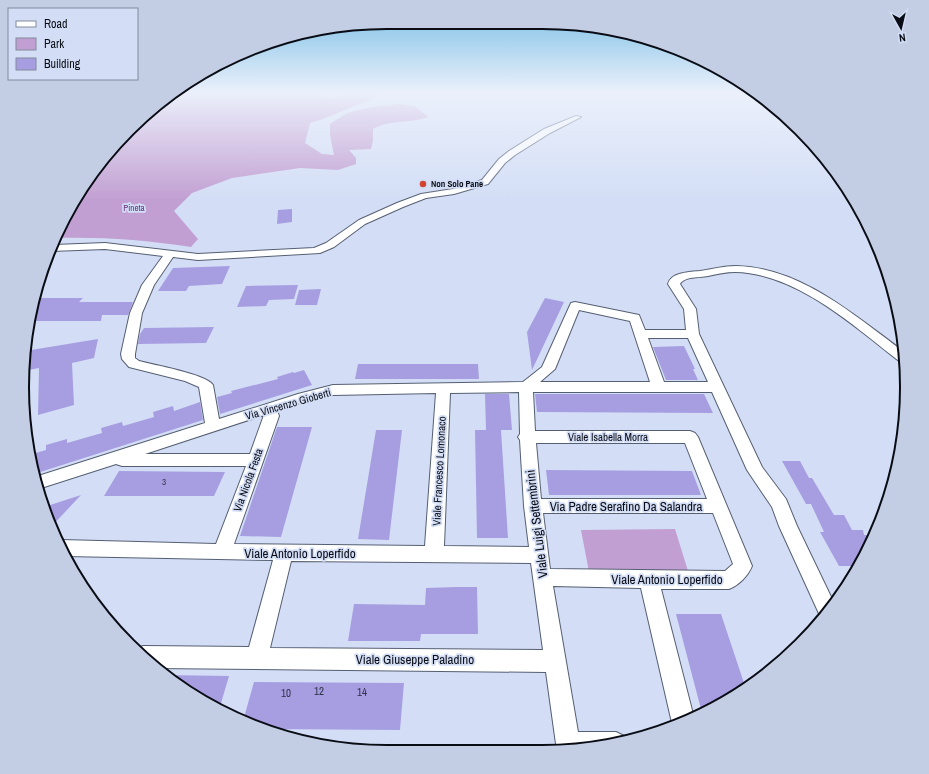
<svg xmlns="http://www.w3.org/2000/svg" width="929" height="774" viewBox="0 0 929 774" font-family="'Archivo Narrow',sans-serif">
<style>
.green{fill:#c29fd2}
.building{fill:#a79ee2}
.lines{fill:none;stroke-linecap:round;stroke-linejoin:round}
.minor-casing{stroke:#555f72;stroke-width:2}
.minor{fill:#fff;fill-rule:evenodd}
.poi-dot{fill:#d14530;stroke:#d3def6;stroke-width:1.5}
.labels{text-anchor:middle;stroke-width:3.5;stroke-linejoin:round;paint-order:stroke}
.far-poi-label{font-size:9px;font-weight:bold;fill:#090c14;stroke:#d3def6;text-anchor:start}
.far-park-label{font-size:9px;fill:#632f78;stroke:#d3def6}
.number-label{font-size:9px;fill:#303048}
.street-label{font-size:11px;fill:#090c14;stroke:#d3def6}
.near-number-label{font-size:11px;fill:#303048}
.near-street-label{font-size:13px;fill:#090c14;stroke:#d3def6}
.rim{fill:none;stroke:#090c14;stroke-width:2}
</style>
<rect width="100%" height="100%" fill="#d3def6"/>
<!-- green -->
<path class="green" d="M178 91H329L325 95 327 98 337 96V91H394L374 98 323 119 310 123 305 143 322 154 334 155 330 135V124L347 113 372 107 398 104 415 106 428 117C409 124 390 119 373 129V140L371 149 349 150 356 158V164L338 170 300 168 232 178 192 193 174 211 198 239 191 247C144 240 104 237 57 238L83 184 129 129Z
M675 529 688 571 589 572 581 530Z"/>
<!-- building -->
<path class="building" d="M292 209V222L277 224 278 210Z
M230 266 222 284 189 286 186 291H158L173 268Z
M298 285 294 299 269 300 266 306 237 307 246 286Z
M321 289 317 305H295L299 290Z
M36 298H83L79 302H133L128 315H102L101 321H31Z
M545 298 564 302 532 370 527 332Z
M214 327 206 343 138 344 140 334 144 328Z
M98 339 94 358 72 363 74 405 38 415 39 368 23 371V363L25 351Z
M684 346 695 369H693L698 380H666L653 347Z
M358 364H478L479 379H355Z
M304 370 312 385 220 414 217 397 232 393 231 391 278 379 277 377 293 372 294 373Z
M485 394H509L512 430H501L508 538H477L475 430H486Z
M535 394H704L713 413 537 412Z
M200 402 203 420 34 474 29 455 46 450V445L67 439V443L102 433 101 428 122 422 123 426 154 417 153 412 173 406 174 411Z
M277 427H312L281 537 240 536Z
M376 430H402L389 540 358 539Z
M782 461H800L809 478H812L834 515H844L852 530H863L864 535H875L858 566H839L820 532H824L811 504H806Z
M546 470 692 471 701 495H549Z
M119 471 225 472 214 496H104Z
M81 495 50 528 44 507Z
M456 587H477L478 634H421L420 641H348L354 604 425 605 426 588Z
M676 614H721L746 689 702 713Z
M166 675 229 676 219 710 205 703Z
M254 682 404 683 400 730 262 729 243 721Z"/>
<g class="lines">
<!-- minor casing -->
<g class="minor-casing">
<path id="minor" d="M576 116 581 117 550 133 515 155 505 163 488 184 454 194 426 198 403 207 365 224 334 247 320 253 198 260 173 257 154 285 142 313 135 354V358L139 361C153 365 206 374 213 385L219 419 298 394 333 385 523 382 542 367 571 303 575 302 639 315 645 330H686L684 309 668 284C671 272 690 272 700 271 712 269 724 266 736 266 800 267 854 315 903 351L905 362 899 361C854 326 796 273 735 272 726 272 717 274 708 276 699 278 685 276 680 284L696 309 699 334 762 467 786 499 797 526 834 603 822 618H821L779 526 772 507 747 470 712 392H533L535 431H690L695 433 698 437 752 566C748 576 739 585 729 589H661L694 718 674 727 672 723 641 588 553 586 578 732H616L624 736 627 741 613 745 559 750 556 744 546 672 155 668 146 661 136 649 143 646 249 647 273 560 65 556 58 541 61 540 216 544 246 466H122L116 464 38 489 35 477 205 423 199 387 185 381 129 367 122 359 121 354 130 313 142 285 163 256 105 249 51 251 54 245 105 243 198 254 314 248 326 243 359 220 397 203 421 194 453 189 482 180 499 159 509 151 544 129ZM579 310 630 321 650 382H540L555 369ZM648 338H688L708 382H664ZM519 392 520 434 518 437 520 440 524 506 529 547 444 546 450 393ZM436 393 425 546 234 544 279 416 277 410 306 401 333 395ZM264 415 250 454H145ZM536 443H685L707 499H541ZM543 513H713L733 564 725 571 550 569ZM291 561 531 563 543 650 270 648Z"/>
</g>
<!-- minor -->
<use href="#minor" class="minor"/>
</g>
<!-- sky -->
<linearGradient id="sky" x2="0" y2="1"><stop stop-color="#74bce4"/><stop offset="0.46" stop-color="#ebf0fb"/><stop offset="1" stop-color="#ebf0fb" stop-opacity="0"/></linearGradient>
<rect width="929" height="200" fill="url(#sky)"/>
<!-- markers -->
<circle class="poi-dot" cx="423" cy="184" r="4"/>
<g class="labels">
<!-- far-poi labels -->
<g class="far-poi-label">
<text x="431" y="187">Non Solo Pane</text>
</g>
<!-- far-park labels -->
<g class="far-park-label">
<text x="134" y="211">Pineta</text>
</g>
<!-- number labels -->
<g class="number-label">
<text x="164" y="485">3</text>
</g>
<!-- street labels -->
<g class="street-label">
<text transform="translate(288 404) rotate(-16)" y="4">Via Vincenzo Gioberti</text>
<text x="608" y="441">Viale Isabella Morra</text>
<text transform="translate(439 471) rotate(-87)" y="4">Viale Francesco Lomonaco</text>
<text transform="translate(248 480) rotate(-70)" y="4">Via Nicola Festa</text>
</g>
<!-- near-number labels -->
<g class="near-number-label">
<text x="319" y="695">12</text>
<text x="362" y="696">14</text>
<text x="286" y="697">10</text>
</g>
<!-- near-street labels -->
<g class="near-street-label">
<text x="626" y="511">Via Padre Serafino Da Salandra</text>
<text transform="translate(536 524) rotate(-97)" y="5">Viale Luigi Settembrini</text>
<text x="300" y="558">Viale Antonio Loperfido</text>
<text x="667" y="584">Viale Antonio Loperfido</text>
<text x="415" y="664">Viale Giuseppe Paladino</text>
</g>
</g>
<!-- crop -->
<path d="M0 0H929V774H0ZM387 29H542A358 358 0 0 1 900 387V387A358 358 0 0 1 542 745H387A358 358 0 0 1 29 387V387A358 358 0 0 1 387 29Z" fill="#c3cde4" fill-rule="evenodd"/>
<path class="rim" d="M387 29H542A358 358 0 0 1 900 387V387A358 358 0 0 1 542 745H387A358 358 0 0 1 29 387V387A358 358 0 0 1 387 29Z"/>
<!-- legend -->
<rect x="8" y="8" width="130" height="72" fill="#d3def6" stroke="#828a9c"/>
<rect x="16" y="21" width="20" height="6" fill="#ffffff" stroke="#828a9c"/>
<text x="44" y="28" font-size="12" fill="#090c14">Road</text>
<rect x="16" y="38" width="20" height="12" fill="#c29fd2" stroke="#828a9c"/>
<text x="44" y="48" font-size="12" fill="#090c14">Park</text>
<rect x="16" y="58" width="20" height="12" fill="#a79ee2" stroke="#828a9c"/>
<text x="44" y="68" font-size="12" fill="#090c14">Building</text>
<!-- north arrow -->
<g transform="translate(901 28) rotate(172)" stroke="#d3def6" stroke-width="3" paint-order="stroke">
<path d="M0-3L7 15L0 10L-7 15Z" fill="#090c14"/>
<text y="-6" font-size="11" font-weight="bold" text-anchor="middle" fill="#090c14">N</text>
</g>
</svg>
